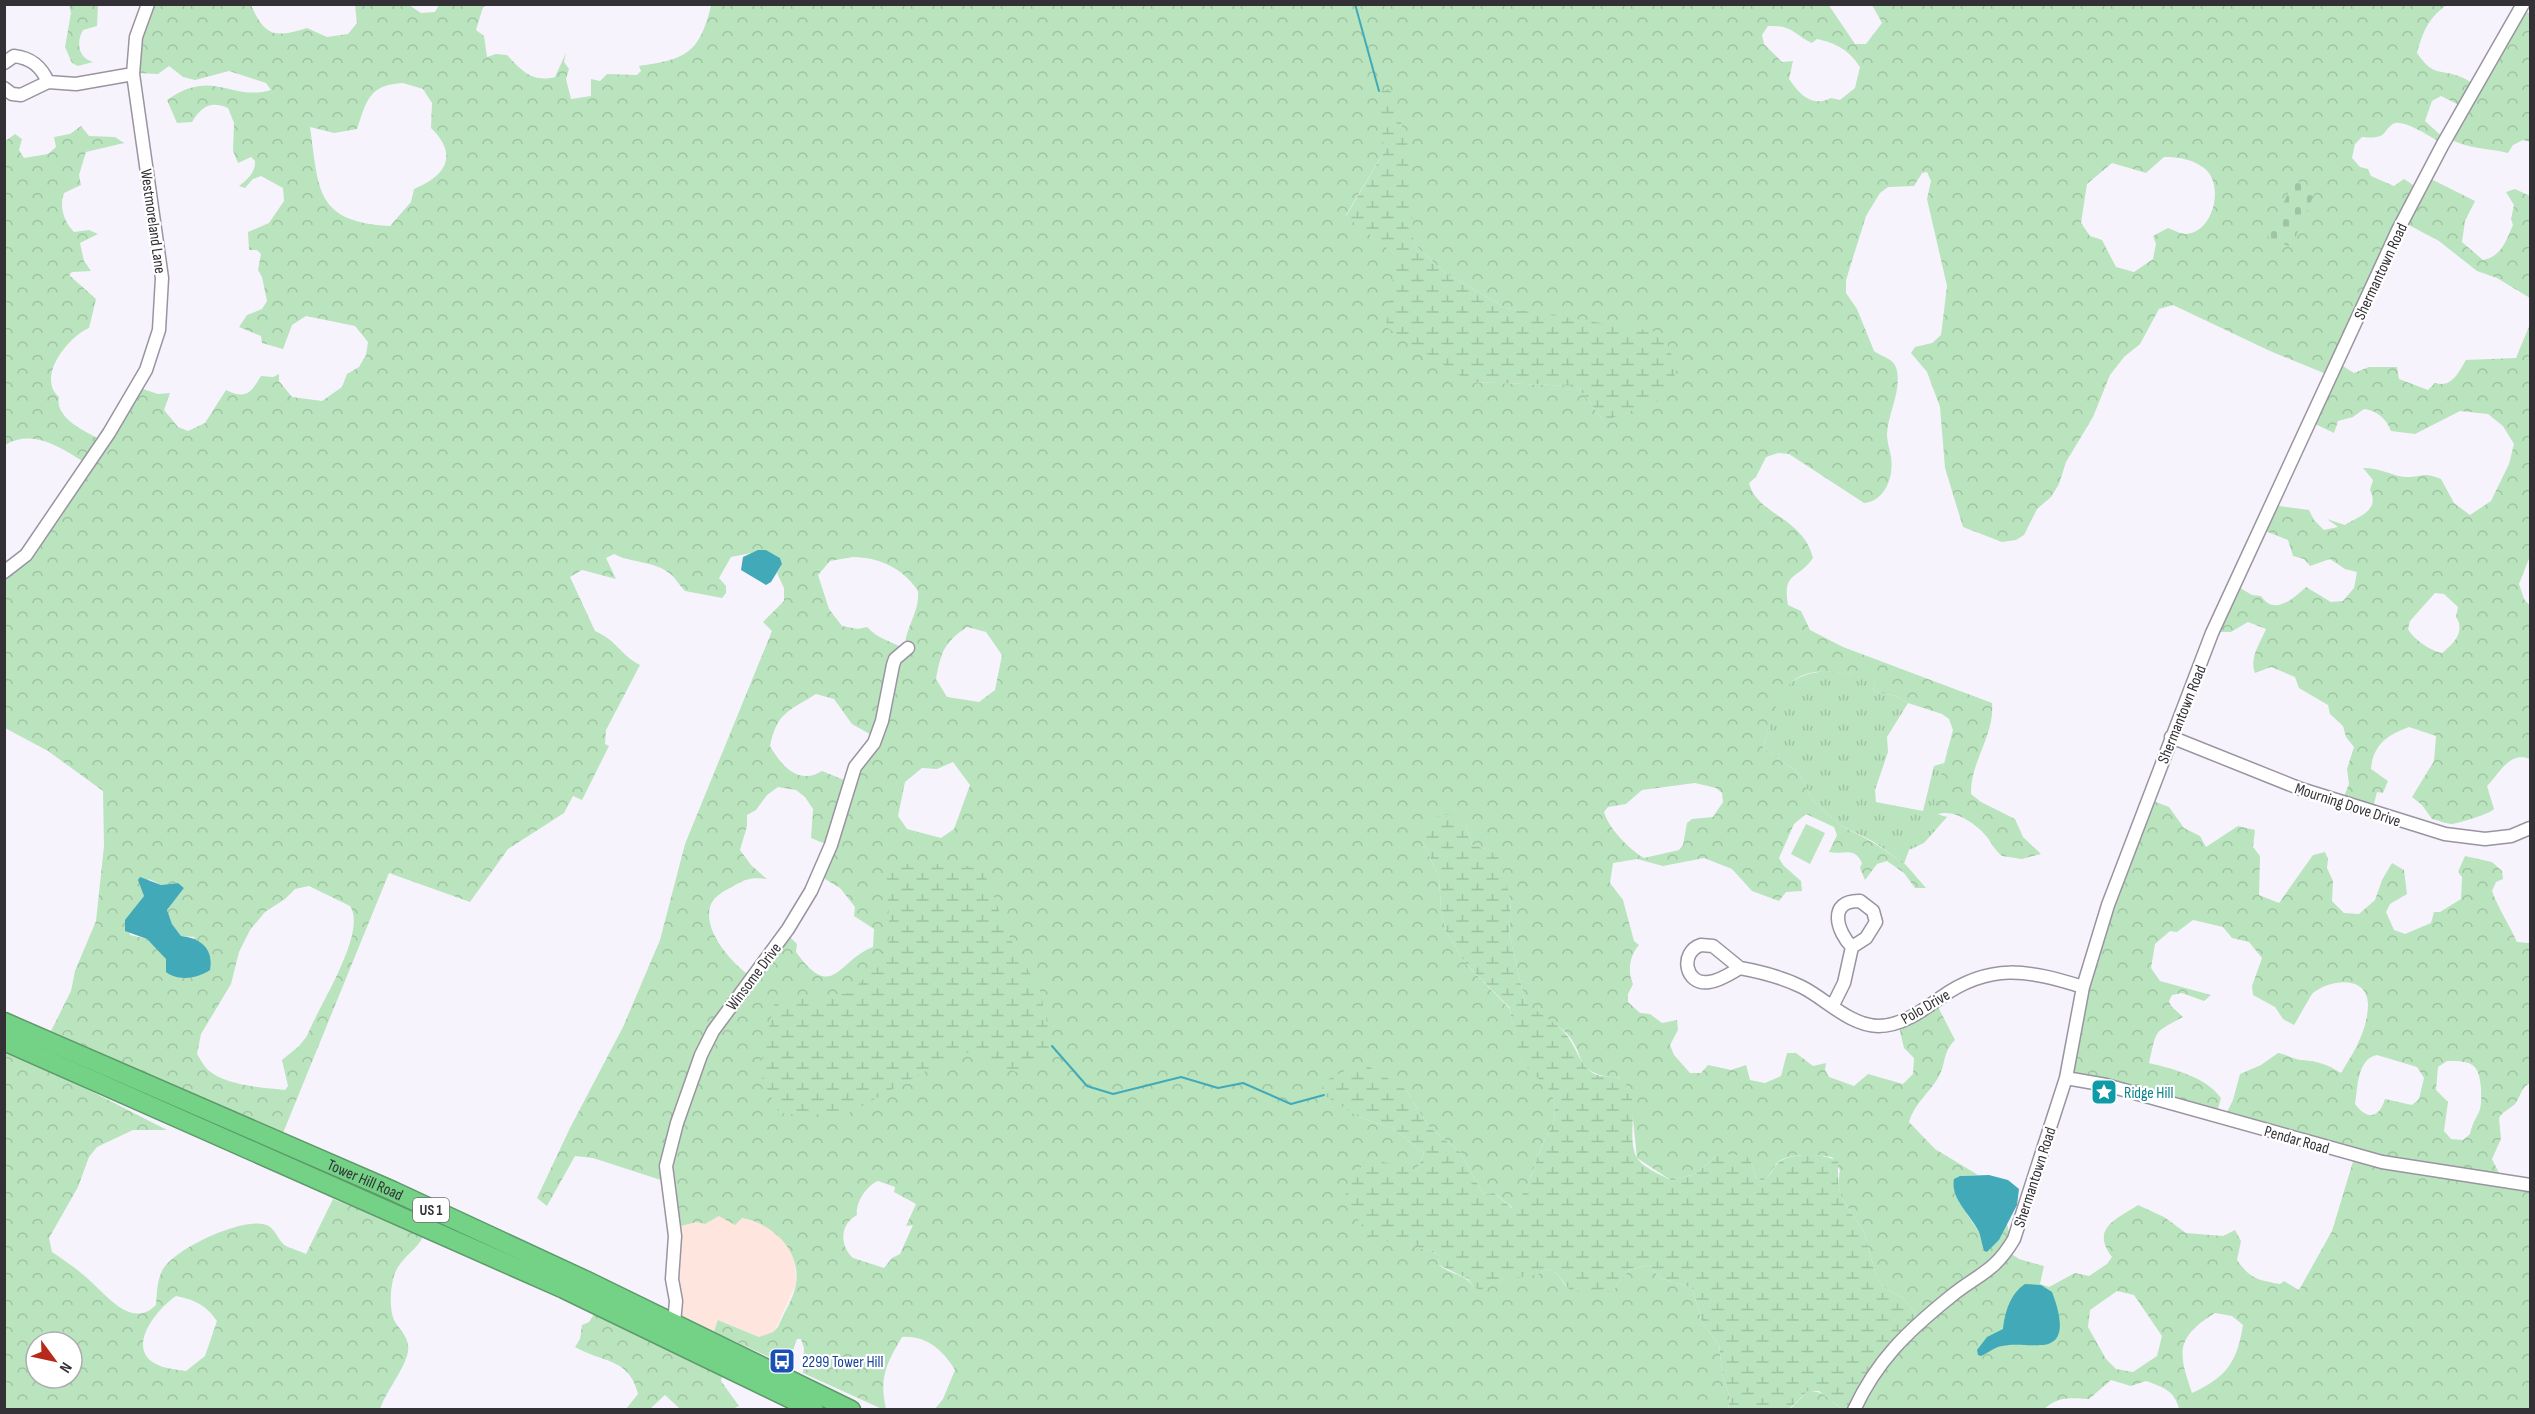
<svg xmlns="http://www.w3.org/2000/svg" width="2535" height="1414" viewBox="0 0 2535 1414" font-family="'Sofia Sans Condensed',sans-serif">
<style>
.commercial{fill:#fee5dd}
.grass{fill:url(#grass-tufts)}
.forest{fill:url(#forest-crowns);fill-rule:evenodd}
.wetland{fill:url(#wetland-marsh)}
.cemetery{fill:url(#cemetery-stones)}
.pitch{fill:#b9e4bd}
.water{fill:#42a9b9}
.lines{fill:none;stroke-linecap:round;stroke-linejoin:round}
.stream{stroke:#42a9b9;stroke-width:2}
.minor-casing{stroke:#9a94a1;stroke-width:15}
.highway-casing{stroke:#5d9a6a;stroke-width:21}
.minor{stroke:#fff;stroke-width:12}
.highway{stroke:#74d286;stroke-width:18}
.labels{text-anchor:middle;stroke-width:4.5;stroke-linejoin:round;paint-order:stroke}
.shield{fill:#fff;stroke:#706f72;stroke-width:1.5}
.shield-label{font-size:15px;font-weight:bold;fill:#333136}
.street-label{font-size:16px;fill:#333136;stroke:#fff}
.culture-label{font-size:16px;fill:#0d838f;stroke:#fff;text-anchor:start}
.transit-label{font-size:16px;fill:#164399;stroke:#fff;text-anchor:start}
</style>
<defs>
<pattern id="grass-tufts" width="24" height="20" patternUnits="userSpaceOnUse" patternTransform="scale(1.5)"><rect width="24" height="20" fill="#b9e4bd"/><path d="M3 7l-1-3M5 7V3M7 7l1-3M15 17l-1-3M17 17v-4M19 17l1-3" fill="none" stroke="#a0c4a3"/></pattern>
<pattern id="forest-crowns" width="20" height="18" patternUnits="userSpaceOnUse" patternTransform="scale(1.5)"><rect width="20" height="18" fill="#b9e4bd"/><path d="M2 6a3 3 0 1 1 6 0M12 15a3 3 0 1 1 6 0" fill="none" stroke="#a0c4a3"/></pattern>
<pattern id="wetland-marsh" width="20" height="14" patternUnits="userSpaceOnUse" patternTransform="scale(1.5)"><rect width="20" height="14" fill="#b9e4bd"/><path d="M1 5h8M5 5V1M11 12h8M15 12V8" fill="none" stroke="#a0c4a3"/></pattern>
<pattern id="cemetery-stones" width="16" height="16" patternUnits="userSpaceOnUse" patternTransform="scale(1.5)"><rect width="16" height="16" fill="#b9e4bd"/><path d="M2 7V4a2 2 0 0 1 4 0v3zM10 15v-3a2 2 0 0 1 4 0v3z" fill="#a0c4a3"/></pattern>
</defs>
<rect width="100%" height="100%" fill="#f7f3fd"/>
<!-- commercial -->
<path class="commercial" d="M719 1216 747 1219 763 1225 780 1237 794 1255 796 1284 774 1332 759 1337 719 1320 713 1331 675 1312 676 1227 697 1222 705 1224Z"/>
<!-- grass -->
<path class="grass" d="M1826 671 1867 675 1875 683 1873 691 1896 696 1908 703 1887 737 1888 752 1875 790 1876 802 1923 811 1934 766 1944 763 1937 814 1947 817 1924 843 1909 850 1904 864 1874 842 1840 825 1813 801 1799 773 1763 748C1777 705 1774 676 1826 671Z"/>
<!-- forest -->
<path class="forest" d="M724 4H1828L1855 44H1866L1882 23 1872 5 2448 4C2429 17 2423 31 2417 53 2434 78 2439 68 2461 77 2467 79 2473 84 2478 87L2522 9 2530 14V142L2523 140 2513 145 2508 153C2487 148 2467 149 2448 138L2465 108 2441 96 2432 101 2425 121 2446 140 2443 144C2433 138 2405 120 2395 123 2381 129 2391 140 2362 137L2355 144 2352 158 2360 167 2368 169 2371 176 2394 186 2404 179 2419 189 2427 177 2475 201 2465 221 2462 242 2483 260C2501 257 2506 241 2513 225L2511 219 2514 205 2506 192 2515 189 2530 196V298L2497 278 2477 271 2439 241 2405 223 2338 363 2354 373 2369 367H2397L2399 379 2428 390 2435 383C2452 388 2458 373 2466 360L2516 358 2530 324V556L2519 584 2524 599 2530 606V759C2509 751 2499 774 2487 786L2494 809C2490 814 2459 823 2452 824 2446 824 2438 820 2432 819L2422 805 2412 797 2434 761 2436 736 2409 727C2387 735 2373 745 2371 769L2388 781 2383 793 2377 792 2372 811 2342 801 2349 784 2347 769 2354 747 2346 737 2343 726 2330 714 2328 705 2299 688 2295 677 2271 667 2255 673C2249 657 2260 644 2266 629L2248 622 2231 632H2214L2235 585 2252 595 2261 596C2274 616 2293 599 2306 587L2331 602 2343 601 2354 588 2357 572 2345 569 2330 559 2310 566 2304 559 2293 556 2288 540 2260 529 2272 505 2309 510 2314 520 2324 530 2338 527 2327 519 2345 525C2356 517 2381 512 2370 490L2373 480 2363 468C2381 467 2395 478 2409 477 2426 476 2423 472 2441 479L2454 503 2470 515 2491 501 2509 464 2514 444 2503 426 2488 414 2460 411 2415 434 2391 431C2387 419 2376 410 2364 409L2353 417 2338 421 2334 433 2311 422 2331 376 2270 351 2173 305 2159 309 2140 344 2124 357 2110 375 2093 417 2066 462 2059 484 2051 497 2037 509 2024 535 2016 540 2002 542 1963 527 1945 468 1940 407 1927 372 1911 353 1915 347 1932 343 1941 335 1947 286 1927 199 1931 181 1927 172 1922 173 1914 186 1888 187 1880 193 1866 216 1846 280V293L1857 309 1874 351C1883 358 1895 358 1897 371 1901 393 1888 413 1887 434 1887 442 1890 450 1891 457 1894 477 1885 501 1864 503L1789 454 1778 453 1766 457 1756 477 1749 483C1757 515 1803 517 1813 558 1798 580 1782 571 1788 605L1801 611 1810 630 1843 647 1992 703C1995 735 1970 762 1971 794L1981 802 2015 819 2023 837 2041 854 2022 859 2002 856C1995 850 1992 844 1987 837 1977 824 1952 807 1936 815L1940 779 1953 730 1949 719 1942 714 1908 703 1896 696 1873 691 1875 683C1864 673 1851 674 1836 672 1779 666 1777 705 1763 748L1799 773 1813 801 1840 825 1874 843 1906 865 1926 888H1915L1904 873 1887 861 1877 864 1865 880 1860 868 1862 863C1854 846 1845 855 1829 852L1837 835 1834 827 1806 814 1794 824 1779 858 1783 865 1801 881 1802 891 1786 892 1779 901 1752 891 1732 869 1704 858 1663 866 1637 859 1613 863 1610 883 1623 900 1634 941 1639 945C1630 955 1627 971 1633 984L1628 994V1002L1640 1013 1650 1014 1662 1023 1677 1020 1678 1030 1670 1045 1674 1055 1690 1073H1701L1708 1065 1731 1070 1746 1065 1750 1080 1765 1083 1781 1076 1787 1053H1796L1813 1066 1826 1063 1825 1070 1829 1077 1854 1086 1868 1074 1903 1084 1913 1074 1914 1058 1904 1048 1898 1023 1936 1003 1955 1040C1942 1053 1946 1065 1938 1078 1929 1093 1914 1104 1909 1122L1935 1149 1978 1175 1960 1176 1959 1202 1979 1232 1984 1251 1987 1252 1999 1240 2007 1224 2009 1232 2004 1249 2019 1259 2044 1266 2040 1284 2049 1287 2075 1273 2089 1276 2107 1264 2112 1257C2090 1228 2117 1219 2138 1205L2164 1217 2186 1233 2223 1236 2235 1230 2241 1241 2237 1260C2250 1279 2258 1280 2280 1284L2284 1281 2299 1290 2332 1231 2355 1155 2224 1118 2233 1100 2240 1074 2261 1065 2278 1053C2286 1054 2293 1059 2301 1060 2317 1061 2327 1064 2341 1073 2354 1052 2368 1030 2368 1004 2367 974 2329 980 2313 993 2310 996 2298 1019 2294 1025L2283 1019 2275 1007 2253 995 2252 986 2262 958 2249 942 2232 938 2223 927 2193 920 2177 932 2170 931 2155 944 2151 968 2160 981 2211 995 2204 1001 2182 993 2172 995 2169 1001 2171 1006 2183 1017C2153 1033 2157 1029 2149 1063 2174 1069 2206 1077 2221 1098L2216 1116 2063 1072C2076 978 2117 888 2148 799L2169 807 2184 828 2200 836 2206 847 2238 826 2255 830 2253 847 2260 856 2259 895 2279 903 2313 855 2325 852 2328 859 2327 868 2333 881 2332 901 2344 913 2359 914 2375 900 2382 880 2392 863 2404 870 2407 894 2390 904 2386 912 2394 930 2405 934 2431 923 2434 912H2440L2461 899 2462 877 2458 872 2465 856 2492 862 2502 871 2503 879 2496 882 2492 891C2499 910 2509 924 2517 942L2530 943V1083C2521 1087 2521 1096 2515 1104 2510 1109 2503 1111 2499 1118L2501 1139 2492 1159 2503 1181 2530 1186V1409H2179C2175 1391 2163 1387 2146 1381L2131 1386 2111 1380 2089 1399C2070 1398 2059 1396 2044 1409H1856L1920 1319 1902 1297 1885 1288 1877 1279 1864 1232 1842 1199 1838 1184 1840 1170 1832 1157C1818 1155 1790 1152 1778 1162 1772 1168 1771 1177 1762 1181L1756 1178 1751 1161 1715 1157 1697 1173 1672 1181 1637 1158 1631 1099 1619 1078C1569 1074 1589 1053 1563 1030 1550 1020 1536 1013 1525 1002L1509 932 1511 901 1489 850 1472 845 1465 822 1423 842 1439 877 1441 910 1446 931 1465 963 1510 1009C1510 1014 1520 1057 1522 1061 1535 1079 1554 1084 1555 1108 1556 1125 1545 1136 1540 1151 1532 1172 1528 1191 1513 1208L1494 1193 1483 1194 1460 1152 1429 1127 1406 1090 1359 1117 1394 1129 1424 1153 1417 1170 1410 1245 1438 1254 1439 1265C1451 1275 1464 1273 1474 1287 1487 1289 1490 1284 1501 1280 1517 1275 1533 1277 1549 1269L1557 1274 1566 1286 1613 1290 1629 1270 1649 1265 1660 1278 1692 1288 1702 1322 1719 1345 1723 1377 1730 1397 1728 1409H935L943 1399 955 1370C943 1350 926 1335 902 1337 886 1364 879 1378 886 1409H882L803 1373 804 1348 801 1339H797L788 1364H784L719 1334 714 1331 718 1320 759 1337 773 1332 778 1327C783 1314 794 1298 796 1284 801 1250 773 1224 742 1218L735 1225 719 1216 705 1224 697 1222 676 1227 667 1182 593 1158 575 1156 547 1206 537 1198 570 1128 623 1027 660 940 685 844 772 631 763 622 784 601V588L777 573 782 564 780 558 766 550 731 557 719 578 726 586V593L722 598 685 591C680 586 675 577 669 573 654 561 631 563 614 554L606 558 616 579 582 570 570 577 595 631C618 641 619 654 640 665L606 730 605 744 609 746 582 800 573 796 564 813 508 849 470 902 389 873 283 1133 51 1031 71 991 75 971 96 921 104 846 103 791 48 751 5 728V571L27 557 91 466C64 451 36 427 5 445L4 142 15 134 22 139 19 150 24 158 48 154 56 147 54 137 70 134 81 126 89 136 115 137 124 143 86 152 79 175 81 185 64 193C59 207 64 222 74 232L89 230 98 234 80 243 84 261 91 271 72 272 69 275 96 299 89 328C68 337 36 377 59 397 54 420 90 433 106 443L143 389 158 394 170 393 164 410 178 427 188 431 205 423 226 390C246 400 251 393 261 376L273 377 279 374V381L292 397 322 401 342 387 347 374 359 367 366 355 368 342 355 326 306 316 292 325 283 349 262 343 261 336 239 327 247 315 262 309 267 301 262 277 258 270 261 254 257 250H249L248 232 269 223 284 201 283 188 261 176 253 179 245 188 239 186C247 180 256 172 255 161L251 157 238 163 233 151 234 123 228 108C210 100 201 107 192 122L177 123 167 100C213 67 231 102 271 90L266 83 229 71 195 80 183 77 169 66 158 74 136 73 146 5H251C265 37 275 38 307 28L327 37 348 34 357 23 355 5H409L421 13 435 12 439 5H488L483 7 476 30 484 36 487 57 496 54 507 55C521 70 532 83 555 77L566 53 564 62 569 69 566 79 571 99 591 96V79L600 81 607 74 637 75 641 71 639 66C686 59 699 54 711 6ZM1768 26C1793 25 1793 34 1812 43L1817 39C1836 43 1849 50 1860 67L1855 88 1840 100 1831 98C1812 108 1799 94 1789 79L1793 61 1782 62 1764 44 1762 35ZM403 83 423 89 432 103 431 128C459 155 446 176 414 189L411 202 390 226C315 222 319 190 310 127L334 133 357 129C367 101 368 85 403 83ZM1384 152 1410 204 1414 244 1444 272 1506 308 1574 320 1604 421 1577 386 1470 382 1396 255 1346 215ZM2164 157C2178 157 2192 159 2204 168 2225 184 2214 232 2186 234 2181 234 2173 230 2168 228L2153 236 2156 244 2153 259 2134 272 2116 267 2102 240 2090 236 2081 223 2087 184 2112 163 2146 173ZM853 557C879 557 904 569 918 591 920 613 904 629 905 649 891 641 878 639 867 627L858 629 842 626 829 609 818 575 830 561ZM2435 593 2444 594 2458 607 2456 617C2466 632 2453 644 2442 653 2431 651 2413 639 2408 629L2410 621ZM967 627 986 632 1002 655 995 690 979 702 947 697 936 679C941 653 943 643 967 627ZM816 694 834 699 852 724 875 737 849 782 822 771C798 786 781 765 770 746 777 712 789 711 816 694ZM953 762 970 785 954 829 941 838 907 829 898 816 905 782 922 768 937 769ZM1695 783 1716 788 1722 793 1723 802 1713 817 1692 819 1687 823 1683 845 1679 850 1644 858C1629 849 1609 829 1604 812L1608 807 1626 804 1642 790ZM778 787 796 790 805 797 813 809 811 838 831 846 820 876 840 888 855 907 854 916 874 929 873 947C837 961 833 1003 796 952L797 944 786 933 751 977C732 963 701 930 711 904 714 897 725 890 732 887 745 879 751 877 767 879L751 865 740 850 747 826V815L756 810 767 795ZM149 879 161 885 178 883 184 888 167 910 172 924 181 936 195 937 166 972 167 959 147 939 130 935 126 920 144 896 142 889ZM309 886 350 906C368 932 318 1007 307 1036L299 1046 282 1060 288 1086 285 1090C263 1088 224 1085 208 1070 204 1066 200 1059 197 1054L201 1034 231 984 239 952 250 930 265 912 285 899 295 889ZM2377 1055 2417 1067 2424 1078 2419 1099 2412 1105 2385 1099C2379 1119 2367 1120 2355 1104 2358 1087 2357 1059 2377 1055ZM2447 1061C2472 1061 2479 1063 2481 1088 2481 1096 2482 1105 2479 1112 2475 1120 2472 1124 2470 1134L2463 1140 2451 1139 2444 1131 2448 1102 2436 1090 2438 1067ZM878 1181 895 1187 894 1192 916 1204 906 1226 913 1225 900 1254 892 1258 884 1268 853 1258C839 1245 840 1224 857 1215 855 1203 867 1185 878 1181ZM2117 1291 2134 1295 2162 1336 2157 1356 2133 1372 2116 1369 2106 1359 2088 1327 2090 1310ZM2215 1313 2232 1316 2243 1325C2237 1362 2227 1377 2192 1393 2178 1352 2175 1338 2215 1313Z
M69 5H98L97 26 83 30C76 42 78 58 93 62L78 66 72 63 65 47 71 13Z
M4 1052 75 1083 167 1130H133L97 1147 89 1157 78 1187 49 1238 52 1252C64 1260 76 1268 87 1278 106 1294 131 1330 156 1305 157 1292 157 1280 163 1269 176 1248 239 1219 263 1224 277 1227 277 1241 286 1246 290 1248 300 1251 306 1254L333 1199 424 1235C417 1251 399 1258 394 1276 390 1289 389 1310 395 1322 401 1331 410 1339 408 1351 406 1367 386 1391 380 1409H5ZM176 1296C195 1300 206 1305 217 1321L205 1356 186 1371C179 1370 170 1369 163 1367 121 1354 155 1310 176 1296ZM36 1342H72V1378H36Z
M595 1313 722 1376 721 1381 739 1406 733 1409H680L665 1395 650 1409H626L638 1394C629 1357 602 1363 575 1347L580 1339 582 1325 589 1322Z
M1808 1391C1826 1391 1829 1400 1842 1409L1789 1410Z"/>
<!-- wetland -->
<path class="wetland" d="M1390 89 1407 141 1414 244 1444 272 1506 308 1663 333 1677 369 1666 398 1604 421 1577 386 1470 382 1386 327 1396 255 1346 216 1384 152 1379 91Z
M1449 814 1465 822 1472 845 1489 850 1499 858 1511 901 1509 932 1525 1002C1536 1012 1557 1023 1565 1033 1575 1044 1578 1061 1590 1071 1600 1080 1616 1073 1624 1082 1642 1101 1625 1137 1637 1158 1643 1168 1662 1175 1672 1181L1697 1173 1715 1157 1725 1154 1746 1156 1751 1161 1756 1178 1762 1181C1771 1177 1772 1169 1778 1163 1789 1152 1827 1153 1838 1162V1184L1842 1199 1864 1232 1877 1279 1885 1288 1902 1297 1920 1319 1856 1409H1842L1819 1391H1808L1789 1409H1728L1730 1397 1723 1377 1719 1345 1702 1322 1692 1288 1660 1278 1649 1265 1629 1270 1613 1290 1601 1293 1570 1290 1557 1274 1549 1269 1536 1275 1501 1280 1480 1290 1474 1287 1468 1279 1439 1265 1438 1254 1410 1245 1370 1238 1343 1199 1366 1158 1417 1170 1424 1153 1394 1129 1359 1117 1324 1095 1323 1082 1362 1062 1406 1090 1429 1127 1460 1152 1483 1194 1494 1193 1512 1208C1528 1191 1532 1172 1540 1151 1545 1136 1556 1125 1555 1108 1554 1084 1534 1079 1522 1061 1519 1057 1510 1014 1510 1008L1465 963 1446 931 1441 910 1439 877 1423 842 1426 830 1438 816Z
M918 863 982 867 1010 938 1040 991 1052 1046 1021 1074 962 1051 838 1119 779 1113 759 1072 775 1001 850 993 872 970 890 939 886 866Z"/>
<!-- cemetery -->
<path class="cemetery" d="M2294 180 2316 190 2291 247 2268 237Z"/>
<!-- pitch -->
<path class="pitch" d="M1806 824 1825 833 1810 864 1791 854Z"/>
<!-- water -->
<path class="water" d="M758 550H766L780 558 782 564 771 582 766 585 741 570 743 557Z
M140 877 161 885 178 883 184 888 167 910 172 924 181 936C200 938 214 948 210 970 198 978 179 982 166 972V959L147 939 125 931V920L144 896 138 880Z
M1989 1175 2008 1180 2019 1189 2017 1205 1999 1240 1987 1252 1984 1251C1982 1245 1981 1238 1979 1232 1971 1215 1950 1199 1954 1179L1960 1176Z
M2025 1284 2041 1285 2052 1292C2058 1308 2071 1345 2040 1345 2028 1346 2014 1343 2002 1346 1995 1347 1988 1353 1981 1356L1978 1355 1977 1350 1987 1337 2003 1329C2005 1312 2010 1294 2025 1284Z"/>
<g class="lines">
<!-- stream -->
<path class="stream" d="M1355 4 1379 91
M1052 1046 1087 1086 1113 1094 1181 1077 1218 1088 1243 1083 1291 1104 1324 1095"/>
<!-- minor casing -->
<g class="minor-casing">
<path id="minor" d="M4 63 14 56C31 58 41 66 48 82
M4 88 12 94 21 95 48 82 76 84 133 74
M4 572 26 555 109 433 146 370 159 330 162 278 133 74 136 37 148 4
M2171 737 2301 789 2445 834 2485 839 2511 836 2530 828
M1701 945 1713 946 1740 968C1731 973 1720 981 1709 982 1685 986 1679 952 1701 945Z
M1740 968C1762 972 1782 977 1802 987 1826 999 1849 1025 1878 1026 1901 1026 1922 1011 1940 998 1990 962 2028 970 2083 987
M1833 1005 1844 983 1852 947 1866 938 1876 922 1873 911 1860 901C1827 900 1837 932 1852 947
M2066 1078 2106 1085 2382 1162 2530 1185
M674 1323 676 1301 672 1279 675 1236 666 1166 677 1123 701 1055 713 1031 788 929 811 891 831 845 855 767 874 743 882 721 893 665 895 659 908 648
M1854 1410C1877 1360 1908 1331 1950 1297 1978 1274 1994 1273 2014 1239L2066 1078 2083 987 2108 905 2212 633 2398 230 2443 144 2523 4"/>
</g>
<!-- highway casing -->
<g class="highway-casing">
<g id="highway">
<path id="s1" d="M4 1022 393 1191 587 1281 851 1410"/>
<path d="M4 1041 564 1289 814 1410"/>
</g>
</g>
<!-- minor -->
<use href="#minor" class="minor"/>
<!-- highway -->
<use href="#highway" class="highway"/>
</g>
<!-- icons -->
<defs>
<g id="sight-square" transform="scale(1.35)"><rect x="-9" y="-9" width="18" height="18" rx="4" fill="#0f9aa8" stroke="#fff"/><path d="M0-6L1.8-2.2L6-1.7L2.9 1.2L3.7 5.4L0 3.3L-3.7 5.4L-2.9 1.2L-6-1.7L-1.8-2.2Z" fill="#fff"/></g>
<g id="bus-square" transform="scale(1.35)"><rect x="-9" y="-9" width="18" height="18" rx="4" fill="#1a4fb4" stroke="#fff"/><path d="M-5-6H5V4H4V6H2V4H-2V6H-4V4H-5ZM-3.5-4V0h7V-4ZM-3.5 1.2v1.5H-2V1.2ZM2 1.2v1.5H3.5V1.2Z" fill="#fff"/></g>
</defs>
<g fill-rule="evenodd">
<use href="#sight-square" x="2104" y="1092"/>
<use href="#bus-square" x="782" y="1361"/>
</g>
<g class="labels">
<!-- shield labels -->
<rect class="shield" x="413" y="1198" width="36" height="24" rx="4.5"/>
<g class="shield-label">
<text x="431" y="1215">US 1</text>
</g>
<!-- street labels -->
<g class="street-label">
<text transform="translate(154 221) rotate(82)" y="6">Westmoreland Lane</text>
<text transform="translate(2380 271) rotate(-65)" y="6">Shermantown Road</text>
<text transform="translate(2181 714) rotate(-68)" y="6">Shermantown Road</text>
<text transform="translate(2348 804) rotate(18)" y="6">Mourning Dove Drive</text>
<text transform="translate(753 976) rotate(-53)" y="6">Winsome Drive</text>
<text transform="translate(1925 1006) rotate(-30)" y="6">Polo Drive</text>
<text transform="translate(2297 1139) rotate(16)" y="6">Pendar Road</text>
<text transform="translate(2034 1177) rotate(-72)" y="6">Shermantown Road</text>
<text dy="6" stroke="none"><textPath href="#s1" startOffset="394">Tower Hill Road</textPath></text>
</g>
<!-- culture labels -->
<g class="culture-label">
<text x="2124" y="1098">Ridge Hill</text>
</g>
<!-- transit labels -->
<g class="transit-label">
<text x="802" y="1367">2299 Tower Hill</text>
</g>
</g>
<!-- border -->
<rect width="2535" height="1414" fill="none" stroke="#333136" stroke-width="12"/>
<!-- north arrow -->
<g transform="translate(54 1360) rotate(123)"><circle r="28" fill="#ffffff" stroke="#adadaf" stroke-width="1.5"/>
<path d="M0-4.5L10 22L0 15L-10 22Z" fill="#b7291a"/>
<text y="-9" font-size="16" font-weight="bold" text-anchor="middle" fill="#333136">N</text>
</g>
</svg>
